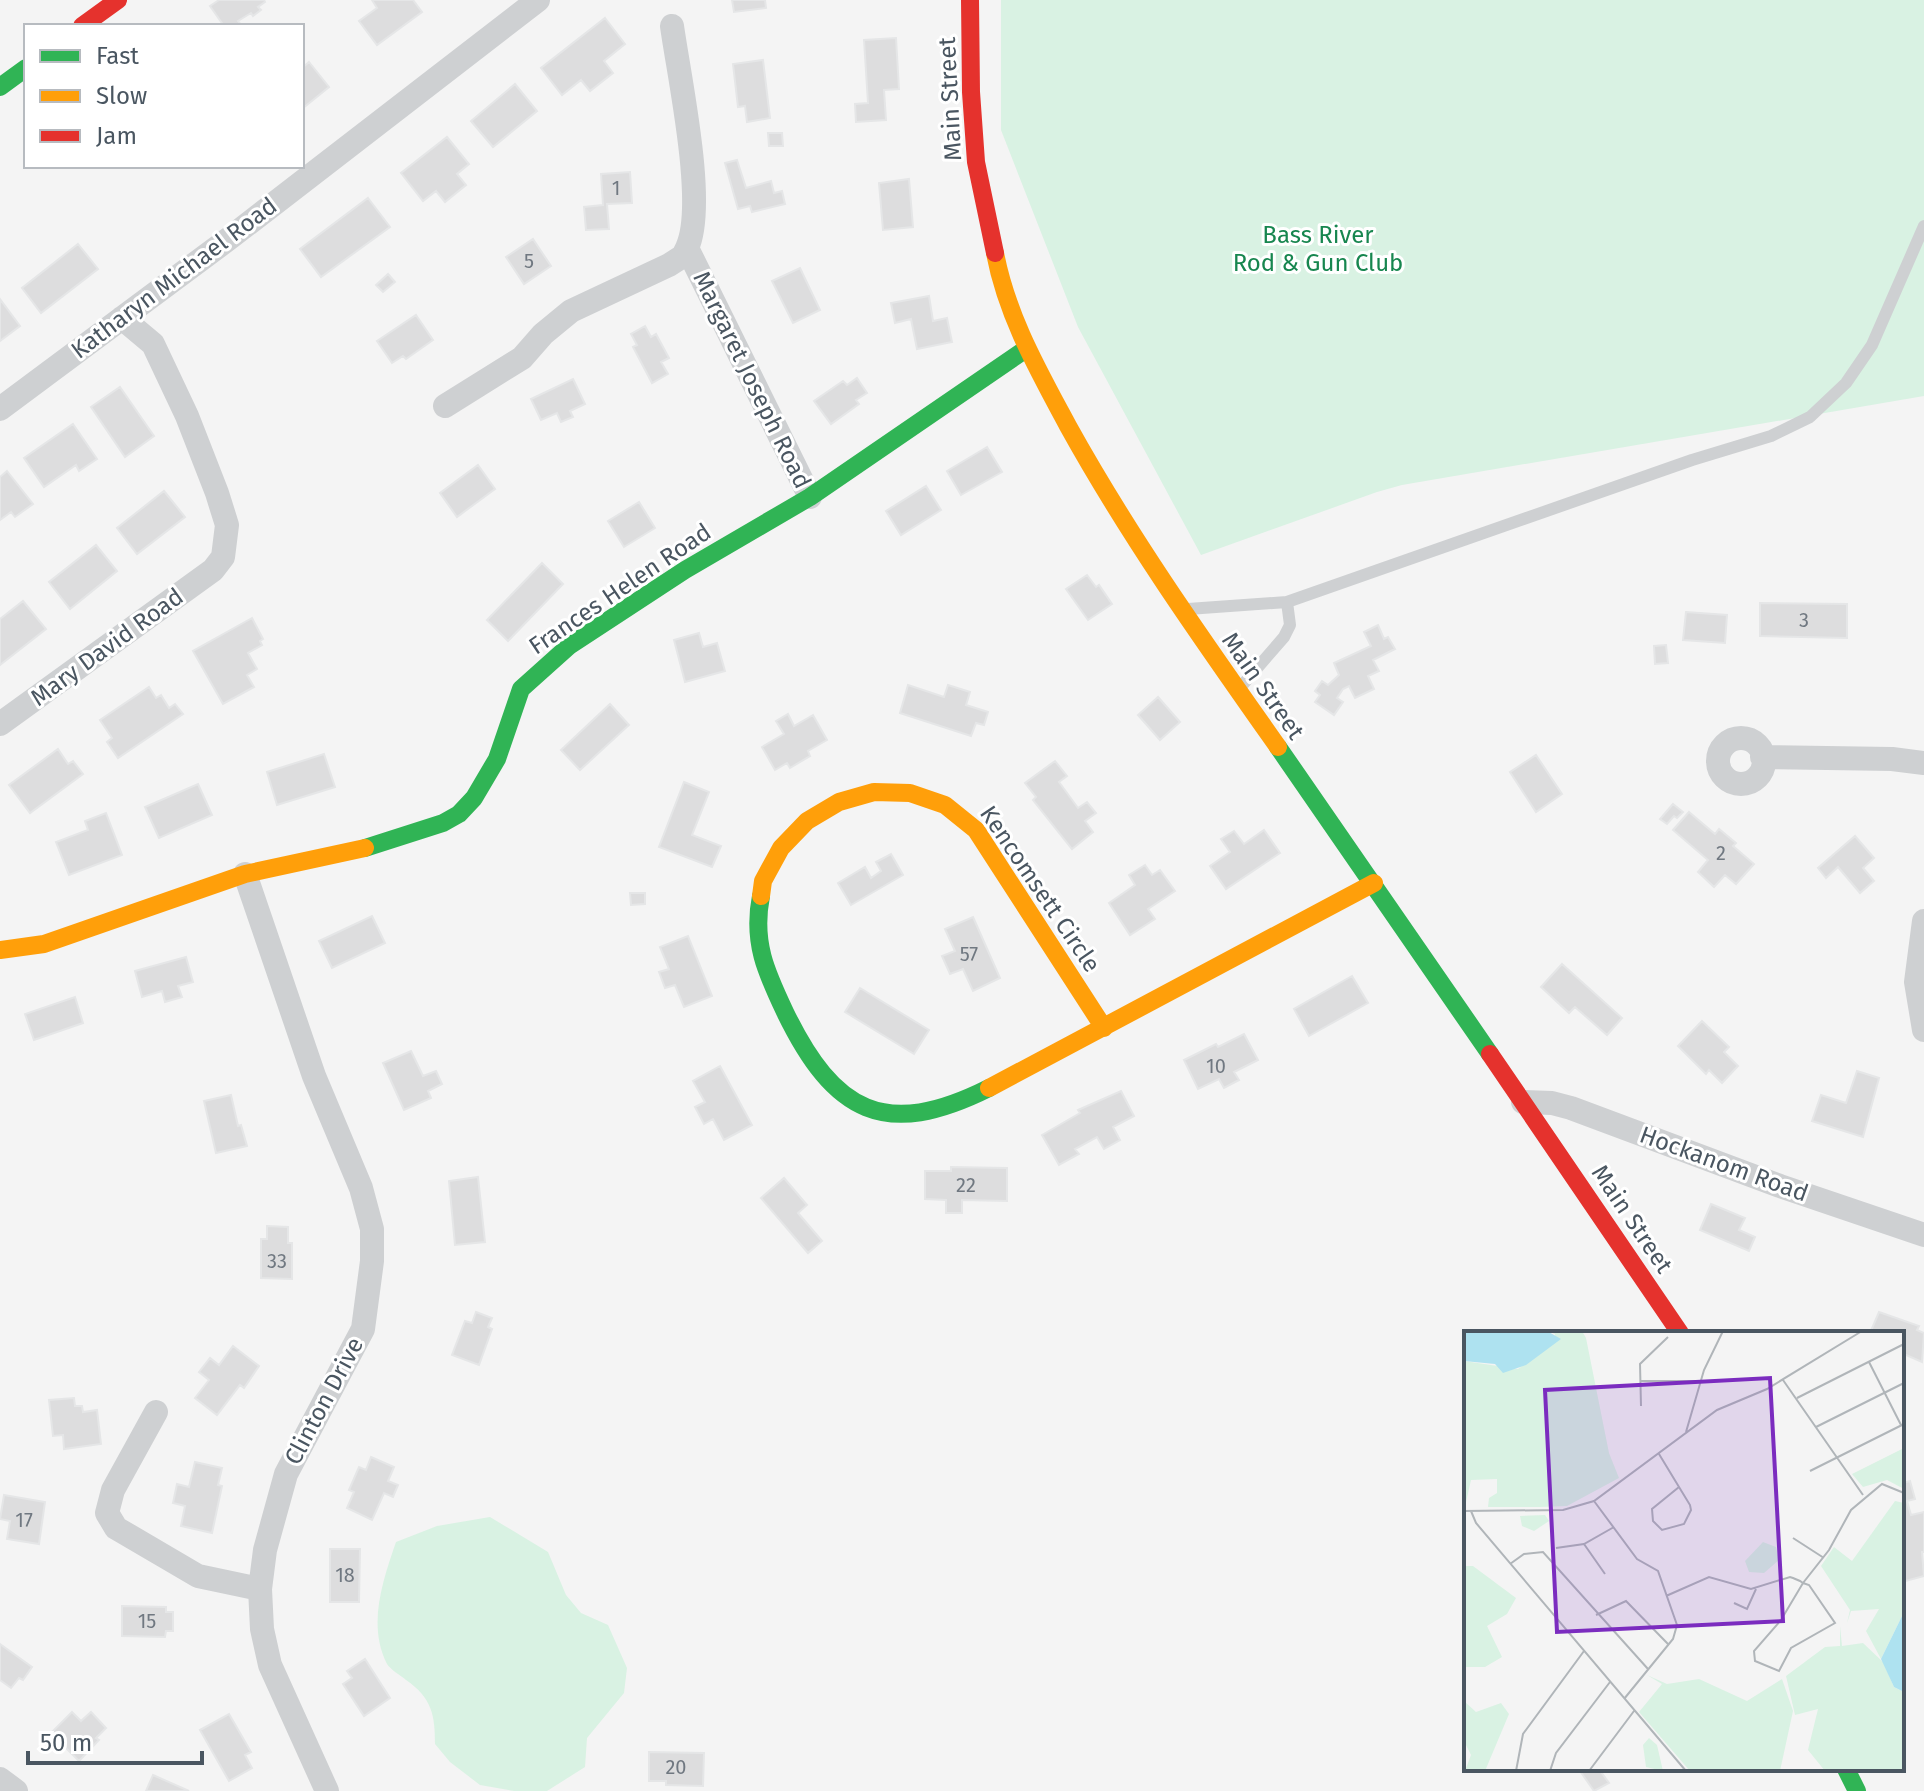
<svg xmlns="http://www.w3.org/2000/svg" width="1924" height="1791" viewBox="0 0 1924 1791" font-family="'Fira Sans',sans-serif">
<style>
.green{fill:#d9f2e3}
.building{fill:#ddddde;stroke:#e5e6e7;stroke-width:2}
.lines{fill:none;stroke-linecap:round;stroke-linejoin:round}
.lane{stroke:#ced0d2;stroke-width:12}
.street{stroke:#ced0d2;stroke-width:24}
.fast{stroke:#30b455;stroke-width:18}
.slow{stroke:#ff9f0a;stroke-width:18}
.jam{stroke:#e5322d;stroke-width:18}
.labels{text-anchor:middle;stroke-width:6;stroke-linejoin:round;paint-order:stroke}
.number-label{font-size:20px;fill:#707881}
.street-label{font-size:24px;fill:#4a5661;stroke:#fff}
.park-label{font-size:24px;fill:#17864f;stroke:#fff}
.inset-road{fill:none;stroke:#b0b5b9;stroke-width:2}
.view{fill:#7b2cbf;fill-opacity:0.15;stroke:#7b2cbf;stroke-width:4}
.inset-edge{fill:none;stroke:#4a5661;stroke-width:4}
</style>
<rect width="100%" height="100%" fill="#f4f4f4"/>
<!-- green -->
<path class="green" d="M1001 0H1924V396L1402 485 1377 492 1201 555 1078 327 1001 130Z
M490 1517 548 1552 566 1595 581 1613 608 1625 627 1668 624 1693 587 1738 585 1767 547 1791H514L480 1785 450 1762 435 1744C435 1715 432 1698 406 1680 400 1675 391 1670 387 1664 367 1625 383 1580 396 1542L437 1526Z"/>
<!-- building -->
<path class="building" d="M219 0H264L265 2 258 7 261 10 253 16 251 13 238 21 242 26H224L210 6Z
M372 0H413L422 12 377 45 359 21 377 8Z
M732 0H765L766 8 734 12Z
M605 18 625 44 604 61 613 73 590 91 581 80 562 95 541 68Z
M896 38 899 89 884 90 886 120 856 122 855 104 868 103 864 40Z
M763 60 770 118 747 122 745 106 738 107 733 64Z
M309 62 329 87 302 109V68Z
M515 84 537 111 493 147 471 121Z
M768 133H782L783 146H769Z
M447 137 469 164 457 174 466 185 445 202 436 191 423 201 401 173Z
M737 160 746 188 771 181 774 193 782 191 785 204 752 212 750 206 738 209 725 163Z
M630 172 632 203 607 204 609 229 586 230 584 207 603 205 601 174Z
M909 179 913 227 883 230 879 183Z
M368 198 390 227 321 277 300 249Z
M533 239 551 266 524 284 506 257Z
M78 244 98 269 41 313 22 288Z
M800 268 820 310 793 323 772 281Z
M388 274 395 282 383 292 376 285Z
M929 296 933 321 947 318 952 342 917 349 911 319 895 323 891 303Z
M0 299 20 326 0 341Z
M416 315 433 340 406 359 403 356 392 363 377 341Z
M645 326 651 337 656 334 669 358 661 362 668 374 652 383 633 347 637 345 631 334Z
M857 378 867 393 856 400 859 404 831 424 814 401 843 381 847 385Z
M573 379 585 404 570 411 573 417 561 422 557 413 541 420 531 399Z
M120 387 154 436 125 457 91 407Z
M73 424 97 459 79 471 76 465 44 487 24 458Z
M987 447 1002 472 961 495 947 471Z
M478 465 495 489 457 517 440 493Z
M7 471 33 504 15 517 11 512 0 520V477Z
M926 486 941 510 901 535 886 511Z
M164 491 185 517 137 554 117 528Z
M639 502 655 528 624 547 608 521Z
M96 545 117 571 70 609 49 582Z
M542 563 563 584 508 641 487 620Z
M1087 575 1096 587 1099 585 1112 604 1088 620 1066 589Z
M23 601 46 629 0 665V619Z
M1760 603 1847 604V638L1760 636Z
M1686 612 1727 615 1725 643 1683 640Z
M252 618 263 639 260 641 262 645 248 653 257 669 247 675 254 687 223 704 193 651Z
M1378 625 1384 639 1388 637 1395 649 1373 660 1379 671 1368 676 1374 689 1355 698 1349 686 1343 689 1337 698 1343 702 1334 715 1315 702 1320 695 1315 691 1322 681 1328 685 1339 675 1334 663 1371 646 1364 632Z
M699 633 703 647 717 643 725 671 685 682 674 640Z
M1666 645 1668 663 1655 664 1654 646Z
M908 685 944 697 948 685 970 692 966 705 988 712 984 725 976 723 971 736 900 713Z
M149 687 156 698 161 695 169 708 175 704 183 714 118 758 107 742 112 738 100 720Z
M1158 697 1180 722 1160 740 1138 715Z
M610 704 629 725 580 770 561 750Z
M788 714 794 726 813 715 827 740 808 751 810 756 790 768 787 763 775 770 762 747 784 734 776 721Z
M58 749 68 764 73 761 83 774 30 813 9 785Z
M324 754 335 787 277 805 267 772Z
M1536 755 1562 794 1536 812 1510 772Z
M1055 761 1067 776 1059 782 1078 808 1087 802 1096 813 1085 821 1093 832 1072 849 1033 800 1036 797 1025 783Z
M684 782 709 792 692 835 721 846 712 867 659 847Z
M198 784 212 815 159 838 145 807Z
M1673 804 1683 812 1677 818 1674 816 1667 824 1660 819Z
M1689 812 1715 834 1719 829 1736 843 1733 846 1754 864 1736 884 1725 875 1714 887 1698 872 1708 860 1673 830Z
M106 813 122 855 69 875 56 842 88 830 85 821Z
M1264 830 1280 853 1226 889 1210 866 1230 852 1221 839 1234 831 1244 844Z
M1855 836 1874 858 1863 868 1874 881 1860 893 1838 867 1826 878 1818 868Z
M891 854 903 875 851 905 838 883 865 867 871 878 881 871 876 862Z
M1145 865 1152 875 1160 870 1175 891 1148 909 1155 919 1130 935 1109 903 1135 885 1129 875Z
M630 893H645V904L631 905Z
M372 916 385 943 332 968 319 941Z
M973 917 1000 978 973 991 963 969 950 974 942 956 955 951 945 929Z
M688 936 712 996 684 1007 675 985 665 988 659 972 669 969 660 947Z
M186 957 193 982 178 986 182 997 165 1002 162 991 142 997 135 971Z
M1562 964 1622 1018 1607 1035 1575 1007 1569 1013 1541 987Z
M1352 976 1368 1003 1309 1036 1294 1009Z
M860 988 929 1030 914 1054 845 1012Z
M75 997 83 1023 34 1040 25 1014Z
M1702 1021 1729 1047 1724 1052 1738 1066 1722 1083 1709 1070 1706 1074 1678 1046Z
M1244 1034 1258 1060 1234 1072 1239 1080 1224 1088 1219 1079 1198 1089 1184 1060 1216 1044 1218 1047Z
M411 1051 423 1076 436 1071 442 1084 428 1091 431 1098 404 1110 383 1063Z
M720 1066 752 1125 724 1140 713 1119 704 1124 695 1107 705 1102 693 1081Z
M1857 1071 1879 1078 1863 1137 1812 1121 1821 1095 1846 1103Z
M1121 1091 1134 1116 1113 1127 1120 1140 1104 1149 1097 1137 1075 1149 1079 1154 1059 1165 1042 1135 1080 1113 1078 1110Z
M231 1095 238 1126 241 1125 247 1146 216 1153 204 1101Z
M951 1167 1007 1168V1201L962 1200V1213H946V1200L925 1199V1171H951Z
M478 1177 485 1242 455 1245 449 1181Z
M784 1178 807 1205 798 1213 822 1241 808 1253 761 1198Z
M1711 1204 1745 1218 1739 1230 1755 1237 1749 1251 1700 1230Z
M267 1226 288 1227V1243H292V1279L261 1278V1239H267Z
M476 1312 492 1318 488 1327 492 1329 479 1365 452 1355 465 1321 472 1323Z
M1879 1312 1919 1326 1917 1330 1924 1333 1922 1362 1904 1354 1902 1358V1333H1870Z
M233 1346 259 1366 244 1388 240 1385 217 1415 195 1398 209 1380 199 1372 210 1358 219 1365Z
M74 1398 75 1406H82L83 1412 97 1410 101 1444 64 1449 63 1435 53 1436 49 1400Z
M371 1457 394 1467 388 1481 398 1485 393 1497 384 1493 372 1520 347 1508 354 1492 349 1490 359 1467 366 1470Z
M195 1462 222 1468 218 1485 222 1486 212 1533 181 1526 185 1506 173 1503 177 1484 189 1487Z
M1910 1481 1915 1499 1907 1501 1911 1515 1924 1512V1552H1922L1924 1576 1902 1582V1483Z
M4 1495 45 1502 39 1544 7 1539 10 1521 0 1519Z
M330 1549H360L359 1602H330Z
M122 1606 166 1607V1612H173V1631H166L165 1637 122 1636Z
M0 1644 32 1667 23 1680 19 1678 11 1688 0 1680Z
M365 1659 390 1698 364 1716 343 1684 352 1678 347 1671Z
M72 1712 81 1721 91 1712 106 1728 96 1738 99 1740 79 1761 51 1733Z
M229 1714 251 1752 245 1755 252 1768 229 1781 200 1730Z
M649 1752 704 1753 703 1786 666 1785V1781H649Z
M1584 1769H1599L1609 1783 1594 1791 1580 1771Z
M153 1775 189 1791H146Z"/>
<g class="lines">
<!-- lane -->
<path class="lane" d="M1188 609 1287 602 1692 460 1771 436 1810 417 1846 383 1872 345 1924 226
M1239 689 1284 637 1290 625 1287 602"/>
<!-- street -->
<path class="street" d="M672 26C679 77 707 205 687 248L810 497
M445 406 522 358 543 334 571 311 669 265 683 256 687 248
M0 409 231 237 538 0
M0 724 213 570 223 557 227 525 217 493 187 416 153 344 122 318
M1718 761a23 23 0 1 1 46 0a23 23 0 1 1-46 0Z
M1762 757 1892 759 1924 763
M245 874 314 1076 361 1188 372 1229V1261L363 1329 286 1474 265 1550 260 1589 262 1629 270 1665 327 1791
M1924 921 1916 982 1924 1030
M1523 1102 1552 1103 1571 1108 1780 1186 1924 1235
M156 1412 113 1490 107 1513 116 1528 198 1576 260 1589
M0 1779 16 1791"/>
<!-- fast -->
<path class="fast" d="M0 87 26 68
M1278 747 1490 1054
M365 848 443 823 459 814 474 798 497 759 521 689 569 646 685 570 810 497 1026 349
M761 896C752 942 766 972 785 1012 834 1113 885 1140 989 1088
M1846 1769 1857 1791"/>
<!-- slow -->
<path class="slow" d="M995 253C1007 316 1038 370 1068 426 1130 538 1204 642 1278 747
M761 896 763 881 781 848 807 821 839 802 874 792 910 793 945 805 976 830 1104 1028
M0 950 44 944 245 874 365 848
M989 1088 1374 883"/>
<!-- jam -->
<path class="jam" d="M970 0 971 92 976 162 995 253
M82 26 118 0
M1490 1054 1680 1333"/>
</g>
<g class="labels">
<!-- number labels -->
<g class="number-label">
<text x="616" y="195">1</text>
<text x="529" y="268">5</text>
<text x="1804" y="627">3</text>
<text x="1721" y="860">2</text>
<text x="969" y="961">57</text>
<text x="1216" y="1073">10</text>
<text x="966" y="1192">22</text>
<text x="277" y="1268">33</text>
<text x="24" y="1527">17</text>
<text x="345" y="1582">18</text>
<text x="147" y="1628">15</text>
<text x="676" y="1774">20</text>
</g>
<!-- street labels -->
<g class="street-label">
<text transform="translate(950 99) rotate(-93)" y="8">Main Street</text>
<text transform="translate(174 278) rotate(-37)" y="8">Katharyn Michael Road</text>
<text transform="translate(752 380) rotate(64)" y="8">Margaret Joseph Road</text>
<text transform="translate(620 589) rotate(-34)" y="8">Frances Helen Road</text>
<text transform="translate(107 647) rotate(-36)" y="8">Mary David Road</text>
<text transform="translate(1263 686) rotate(55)" y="8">Main Street</text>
<text transform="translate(1040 889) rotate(56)" y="8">Kencomsett Circle</text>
<text transform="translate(1724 1164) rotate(20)" y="8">Hockanom Road</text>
<text transform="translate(1632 1219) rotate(56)" y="8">Main Street</text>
<text transform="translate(324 1401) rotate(-62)" y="8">Clinton Drive</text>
</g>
<!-- park labels -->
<g class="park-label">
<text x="1318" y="243">Bass River<tspan x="1318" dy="28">Rod &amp; Gun Club</tspan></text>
</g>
</g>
<!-- overview -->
<g transform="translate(1464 1331)">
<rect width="440" height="440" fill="#f4f4f4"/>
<path d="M84 0H118L122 7 145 122 155 147 103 175 76 176H24L25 167 33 162V148L7 149 0 180V30L54 38 90 11 91 3ZM440 117V158L423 149 399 156 388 143ZM431 170 440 172V281L417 328 402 300 415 278 387 280 383 292 386 279 357 235 370 216 388 230ZM56 185 81 184 85 190 70 200 58 195ZM299 211 312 216 315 229 300 242 285 241 281 230ZM0 235H9L52 267 43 283 23 295 38 326 21 336H0ZM376 295 378 315 399 312 419 331 430 356 440 361V440H361L344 419 354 378 331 384 322 345 361 316 376 315ZM183 344 203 353 235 348 283 370 318 348 329 380 316 440H226L175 381 198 353ZM0 370 12 381 37 372 45 383 21 440H1L7 424 0 410ZM185 407 193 414 199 440 182 436 179 414Z" fill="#d9f2e3"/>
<path d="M0 0H83L97 8 62 34 39 42 31 33 0 30ZM440 281V361L430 356 417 328Z" fill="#aee2f0"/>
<path class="inset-road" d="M405 31 437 94M319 49 399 164M177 50H236M333 67 440 13M177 75 176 33 204 6M352 96 440 52M222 101 240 39 259 0M195 123 215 156 226 174 227 179 220 193 198 199 189 190 188 178 215 156M346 140 440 93M130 170 173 228 194 240 213 294 209 308 160 368M0 180 99 179 130 170 253 79 303 58 398 0M7 180 12 192 222 440M329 207 360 227M120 213 141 243M92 217 120 213 150 196M46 233 60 223 79 221 184 338M202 265 245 246 287 258 326 246 329 247 336 250 339 252 345 254 371 292 327 317 315 340 291 330 290 320 317 289 339 252 365 219 387 179 418 153 440 162M270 272 283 278 292 258M132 284 162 270 204 313M52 440 59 403 120 320M86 440 92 422 146 351M125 440 170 380"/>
<path class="view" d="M306 47 319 290 93 301 81 59Z"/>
<rect width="440" height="440" class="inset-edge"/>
</g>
<!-- legend -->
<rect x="24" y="24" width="280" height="144" fill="#ffffff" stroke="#b7bbc0" stroke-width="2"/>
<rect x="40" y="50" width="40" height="12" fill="#30b455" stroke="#b7bbc0" stroke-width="2"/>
<text x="96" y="64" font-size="24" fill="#4a5661">Fast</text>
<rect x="40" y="90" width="40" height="12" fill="#ff9f0a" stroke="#b7bbc0" stroke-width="2"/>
<text x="96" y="104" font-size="24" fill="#4a5661">Slow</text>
<rect x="40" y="130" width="40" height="12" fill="#e5322d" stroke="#b7bbc0" stroke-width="2"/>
<text x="96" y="144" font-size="24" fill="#4a5661">Jam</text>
<!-- scale -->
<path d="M28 1751v12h174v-12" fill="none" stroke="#4a5661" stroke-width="4"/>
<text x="40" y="1751" font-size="24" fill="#4a5661" stroke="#ffffff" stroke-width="6" paint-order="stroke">50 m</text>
</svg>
